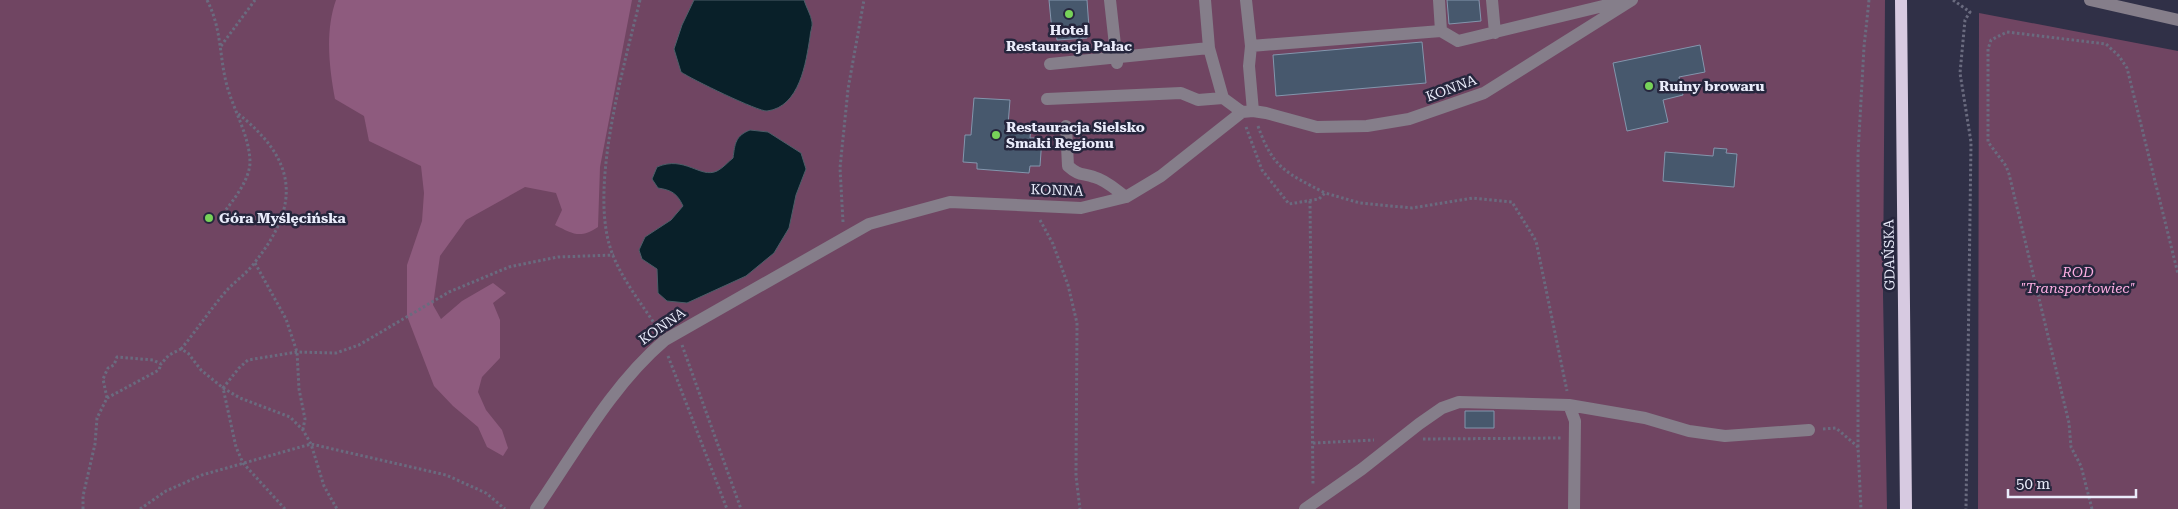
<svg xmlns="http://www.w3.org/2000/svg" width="2178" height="509" viewBox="0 0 2178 509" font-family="'Roboto Serif',serif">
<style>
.green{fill:#704562}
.forest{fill:#8e5b7e}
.water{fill:#092029;stroke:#4c5d68}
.building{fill:#47586d;stroke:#8396ad}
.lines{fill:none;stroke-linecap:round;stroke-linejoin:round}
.path{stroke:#6a6b7f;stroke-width:3;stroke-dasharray:2.5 2.5;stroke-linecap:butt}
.minor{stroke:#857e8a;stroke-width:12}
.major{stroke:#d7cae1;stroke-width:12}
.poi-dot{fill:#77d259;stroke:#26263d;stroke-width:2}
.labels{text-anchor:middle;stroke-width:5;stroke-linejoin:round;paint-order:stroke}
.poi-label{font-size:14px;font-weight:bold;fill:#eaecfb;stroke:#26263d;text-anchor:start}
.street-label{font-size:14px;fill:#eaecfb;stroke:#26263d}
.park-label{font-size:14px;font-style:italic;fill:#fdaee3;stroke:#26263d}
</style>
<rect width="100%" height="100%" fill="#303047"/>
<!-- green -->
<path class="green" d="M0 0H1885L1883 295 1887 509H0Z
M1979 13 2178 51V509H1978Z"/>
<!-- forest -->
<path class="forest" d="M336 0H632L600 167 598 227C580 239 573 234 555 225L562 210 556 193 525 187 466 220 440 256 433 305 441 319 462 301 493 283 506 293 493 303 500 320V358L482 377 478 392 486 410 502 430 508 448 503 456 487 447 478 427 453 406 434 386 407 316V265L422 221 424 193 421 166 369 141 364 116 335 99C329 67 325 31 336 0Z"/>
<!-- water -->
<path class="water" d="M694 0H804C806 7 811 15 812 22 813 26 810 32 810 37 806 62 800 107 767 111 759 112 691 79 681 72L674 49 682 25Z
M750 130 768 132 801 153 806 169 796 195 789 228 774 253 746 276 687 303 667 301 658 293 657 269 642 259 639 250 645 237 671 220 683 206C677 193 671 190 658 188L652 179 657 167C685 155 700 179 717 171 723 168 728 162 733 158 735 144 735 136 750 130Z"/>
<!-- building -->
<path class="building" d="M1049 0H1087L1089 28H1086L1087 38 1057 40 1056 31H1052Z
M1447 0H1479L1481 21 1449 24Z
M1422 42 1426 83 1276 96 1273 55Z
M1700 45 1705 72 1679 77 1683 95 1663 100 1668 122 1627 131 1613 63Z
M974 98 1010 100 1008 125 1031 126 1030 138H1042L1040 166H1030L1029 173 977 169V163L963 162 965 135H971Z
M1714 148 1727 149 1726 153 1737 154 1734 187 1663 181 1665 152 1713 156Z
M1465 411H1494V428H1465Z"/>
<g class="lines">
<!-- path -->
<path class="path" d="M207 0C222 29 219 56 227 86 234 111 250 137 250 163 249 180 235 198 225 211
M640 0C624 66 590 183 610 247 619 276 642 304 658 329
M1953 0 1970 12 1965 20 1960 73 1971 142 1966 509
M221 46 255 0
M1258 126C1273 169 1287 173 1325 193
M1246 127 1262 170 1289 204 1319 199 1325 193 1360 203 1412 208 1473 198 1512 202 1536 241 1567 391
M1310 201 1313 486
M1040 220 1053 244 1068 285 1077 323 1076 476 1080 509
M843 222 840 168 848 89 864 0
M255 263 286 319 297 352 299 389 305 419 303 429
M682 345 741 509
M181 349C197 330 211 308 228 289 237 280 248 272 255 262 303 202 295 158 236 112
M668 356 727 509
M107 398 159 370 161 364
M1823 429 1836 428 1858 447 1861 509
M1423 439 1562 438
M1313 443 1374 440
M1858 447V154L1864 47 1869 0
M83 509V496L95 444 97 418 107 398 103 379 108 368 114 365 117 357 153 360 161 364 169 355 181 349 188 353 201 370 223 388 240 398 290 417 303 430 311 444 324 486 337 509
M140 509 166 491 202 475 311 444 446 475 486 493 505 509
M285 509 243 463 236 447 223 388 239 368 248 360 297 352 336 353 359 345 449 292 509 267 558 257 614 255
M2092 509 2081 466 2071 447 2069 423 2009 174 2006 166 1988 142V49L1991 40 2007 32 2106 44 2119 56 2127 68 2178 274"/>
<!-- minor -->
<path class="minor" d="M1110 0 1117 63
M1246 0 1251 46 1441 31 1439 0
M1492 0 1495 33
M2090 0 2178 20
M1441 31 1458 41 1624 1
M1251 46 1249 66 1253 111
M1209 48 1223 98
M1050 64 1209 48 1205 0
M1047 99 1181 93 1198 100 1223 98 1242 112
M1066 126 1068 166C1079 176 1082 173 1094 177 1106 180 1116 190 1126 197
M1569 405 1575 421 1574 509
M536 509C576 451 611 386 665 340L869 224 950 202 1081 208 1126 197 1161 176 1242 112 1253 111 1266 113 1317 127 1367 126 1409 119 1484 93 1632 0
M1305 509 1362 469 1419 424 1442 408 1459 402 1569 405 1645 418 1689 431 1725 436 1809 430"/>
<!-- major -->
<path class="major" d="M1901 0 1906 509"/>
</g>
<!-- markers -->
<g class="poi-dot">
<circle cx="1069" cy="14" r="5"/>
<circle cx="1649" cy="86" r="5"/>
<circle cx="996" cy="135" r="5"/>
<circle cx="209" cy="218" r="5"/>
</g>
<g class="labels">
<!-- poi labels -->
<g class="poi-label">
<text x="1069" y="35" text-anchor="middle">Hotel<tspan x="1069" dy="16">Restauracja Pałac</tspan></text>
<text x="1659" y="91">Ruiny browaru</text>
<text x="1006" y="132">Restauracja Sielsko<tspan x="1006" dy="16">Smaki Regionu</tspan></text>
<text x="219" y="223">Góra Myślęcińska</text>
</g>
<!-- street labels -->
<g class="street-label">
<text transform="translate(1451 88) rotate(-20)" y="5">KONNA</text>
<text transform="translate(1057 190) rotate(2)" y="5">KONNA</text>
<text transform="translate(1889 255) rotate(-91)" y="5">GDAŃSKA</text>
<text transform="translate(662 326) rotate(-35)" y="5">KONNA</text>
</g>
<!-- park labels -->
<g class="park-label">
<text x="2078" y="277">ROD<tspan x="2078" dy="16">"Transportowiec"</tspan></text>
</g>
</g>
<!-- scale -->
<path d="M2008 489v8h128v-8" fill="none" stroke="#eaecfb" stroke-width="2.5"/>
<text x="2016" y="489" font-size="15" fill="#eaecfb" stroke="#26263d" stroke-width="4" paint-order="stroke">50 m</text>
</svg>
